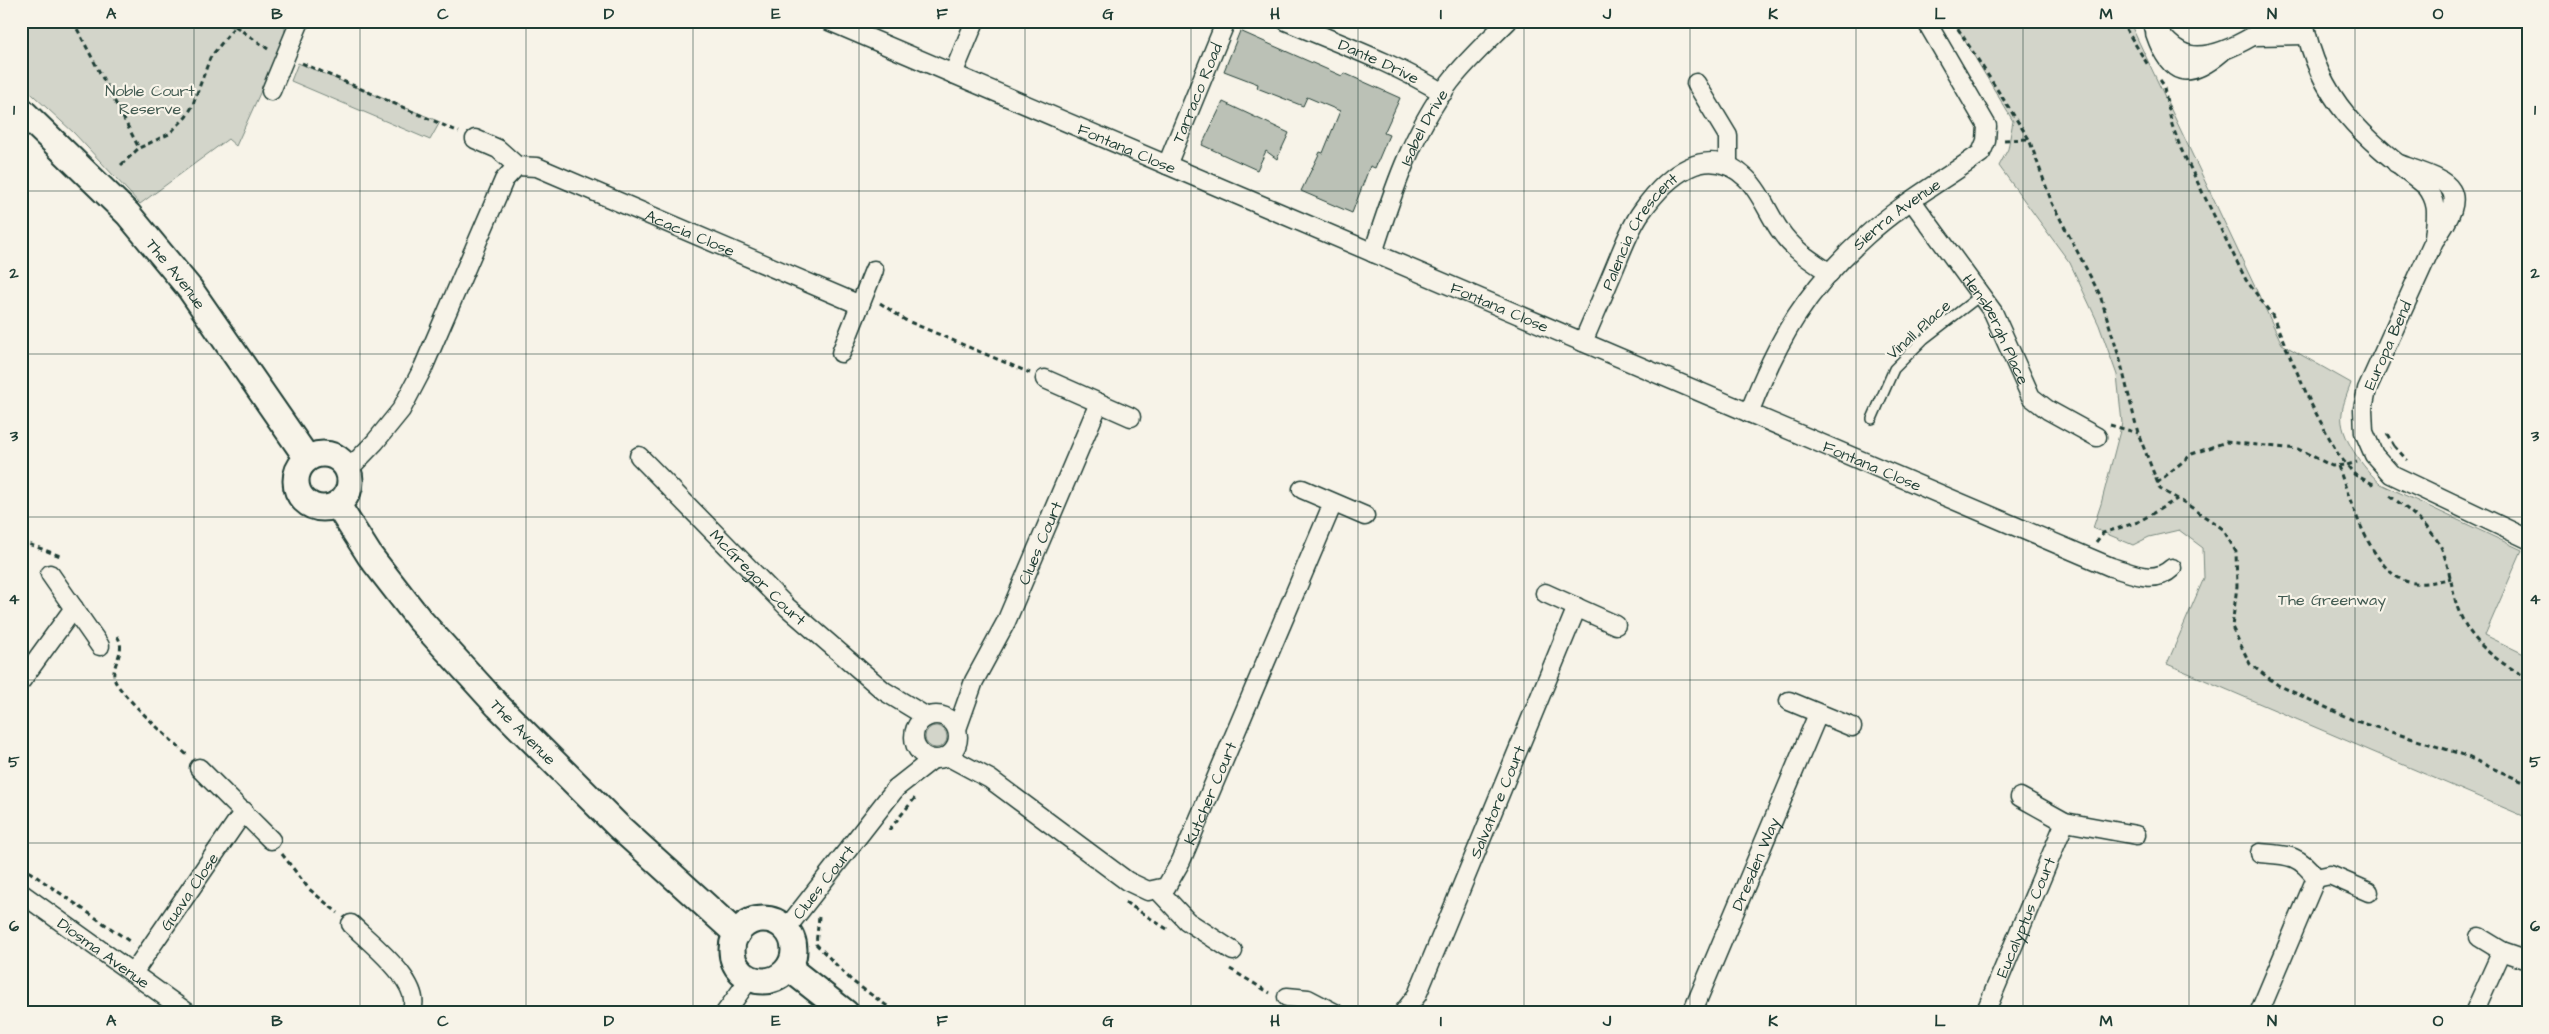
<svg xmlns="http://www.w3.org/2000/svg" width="2549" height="1034" viewBox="0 0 2549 1034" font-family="'Architects Daughter',sans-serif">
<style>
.green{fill:#d3d5ca;stroke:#79897f}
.building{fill:#bbc1b6;stroke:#1f3d34}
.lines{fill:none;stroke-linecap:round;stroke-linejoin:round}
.lane-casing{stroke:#1f3d34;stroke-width:12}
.street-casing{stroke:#1f3d34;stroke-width:21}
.secondary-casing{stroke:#1f3d34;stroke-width:29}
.path{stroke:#1f3d34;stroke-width:3;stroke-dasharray:5 4;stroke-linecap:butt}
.lane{stroke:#f7f3e8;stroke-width:9}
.street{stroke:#f7f3e8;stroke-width:18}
.secondary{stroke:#f7f3e8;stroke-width:25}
.grid{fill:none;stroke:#1f3d34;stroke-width:1;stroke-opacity:0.55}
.labels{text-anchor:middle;stroke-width:4.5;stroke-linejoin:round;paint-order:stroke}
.street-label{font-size:16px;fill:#1f3d34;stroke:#f7f3e8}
.park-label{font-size:16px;fill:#435b52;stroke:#f7f3e8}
.neatline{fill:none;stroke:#1f3d34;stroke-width:2}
.grid-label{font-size:16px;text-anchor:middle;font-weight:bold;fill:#1f3d34}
</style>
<rect width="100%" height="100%" fill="#f7f3e8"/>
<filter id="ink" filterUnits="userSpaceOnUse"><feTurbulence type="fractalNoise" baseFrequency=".02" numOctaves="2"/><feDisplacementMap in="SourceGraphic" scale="10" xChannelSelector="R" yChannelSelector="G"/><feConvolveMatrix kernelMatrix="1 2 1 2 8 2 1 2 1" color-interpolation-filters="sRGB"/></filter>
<g filter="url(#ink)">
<!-- green -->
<path class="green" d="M21 21H285V38L236 146 228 139 140 204 74 133 21 84Z
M1953 21H2129L2282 344 2351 383C2348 392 2343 403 2342 413 2338 436 2365 470 2381 484L2522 550 2485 635 2528 656V818L2167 664 2204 578 2203 548 2179 530 2149 537 2133 545 2093 528 2101 504 2122 423 2117 375 2099 325 2070 263 1999 166 2008 149 2013 121Z
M298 63 440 122 430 140 291 81Z
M925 737a11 11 0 1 1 22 0a11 11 0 1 1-22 0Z"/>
<!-- building -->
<path class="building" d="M1240 31 1342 76 1344 73 1400 98 1384 133 1389 135 1375 168 1370 166 1352 213 1301 191 1320 152 1323 153 1340 111 1307 97 1303 106 1257 88 1258 84 1224 71Z
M1223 102 1289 133 1277 159 1266 151 1257 170 1202 145Z"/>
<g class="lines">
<!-- lane casing -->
<g class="lane-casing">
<path id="lane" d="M1872 419 1894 369 1924 339 1981 295"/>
</g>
<!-- street casing -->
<g class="street-casing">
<g id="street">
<path id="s1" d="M829 21 2111 567C2132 573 2154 585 2172 568"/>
<path id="s2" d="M1286 21C1340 44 1394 63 1443 93"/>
<path d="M2304 21C2319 103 2365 138 2426 186 2440 204 2436 217 2434 238"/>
<path d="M2152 24C2160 33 2168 45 2180 51 2201 63 2234 47 2253 36 2261 32 2268 25 2276 21"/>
<path d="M2155 33C2170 77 2188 81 2222 52"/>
<path d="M2255 36 2307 35"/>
<path d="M953 74 975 21"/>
<path d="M1696 83 1728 136V163"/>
<path d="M271 91 300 21"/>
<path d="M475 139 498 149 517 166"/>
<path d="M2396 163C2447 181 2475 185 2434 241L2367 389 2363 409 2364 432 2374 455 2391 474 2528 539"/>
<path id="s3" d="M1167 165 1226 21"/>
<path id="s4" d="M1912 201 1993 312 2031 397 2048 410 2097 437"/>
<path id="s5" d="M1373 253C1392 194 1412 132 1450 82 1467 60 1488 41 1508 21"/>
<path id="s6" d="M1583 342C1594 316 1606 289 1617 262 1624 245 1631 226 1642 211 1667 176 1707 141 1746 178 1760 191 1768 213 1779 229 1792 249 1810 260 1830 273"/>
<path d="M841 353 874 270"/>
<path d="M1045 379 1131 417"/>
<path id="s7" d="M1749 413C1778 338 1806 290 1867 235 1902 203 1944 180 1981 153L1986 141 1987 126 1926 21"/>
<path id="s8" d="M639 456 787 607 884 691 927 717"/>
<path id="s9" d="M348 470 375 442 401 410 423 368 504 180 517 166 537 167 860 305"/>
<path d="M1302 489 1365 516"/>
<path d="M50 574 100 646"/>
<path d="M1545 593 1616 625"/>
<path d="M21 681 74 608"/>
<path d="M1789 701 1852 727"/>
<circle cx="936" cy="737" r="22"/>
<path id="s10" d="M957 729 974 681 1006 622 1099 403"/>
<path id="s11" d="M947 756 990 779 1127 881 1148 891 1166 887 1181 861 1333 503"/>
<path d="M199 768 271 840"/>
<path d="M2020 797 2065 822 2136 835"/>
<path d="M2316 878 2330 875 2369 892"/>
<path d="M1158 890 1187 921 1233 951"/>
<path id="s12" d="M21 893 188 1013"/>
<path d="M351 924C368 941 428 987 410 1013"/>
<path id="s13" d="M786 929 896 788 933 759"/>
<path d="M2479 937 2502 951 2528 960"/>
<path id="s14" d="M133 973 244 811"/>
<path d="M1287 997 1308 999 1335 1013"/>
<path d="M725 1013 750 978"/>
<path id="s15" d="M1403 1013 1417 995 1577 607"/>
<path id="s16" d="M1692 1013 1818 714"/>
<path id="s17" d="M1985 1013 2065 822"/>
<path d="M2259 1013 2316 878C2299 854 2287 855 2260 853"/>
<path d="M2474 1013 2502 951"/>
</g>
</g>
<!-- secondary casing -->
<g class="secondary-casing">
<g id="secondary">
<path id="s18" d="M21 110 128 214 190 289 307 458"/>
<circle cx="323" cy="481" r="27"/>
<path id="s19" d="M337 504 370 556 419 619 498 706 618 826 737 934"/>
<circle cx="763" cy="950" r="31"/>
<path d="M789 968 846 1013"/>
</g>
</g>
<!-- path -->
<path class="path" d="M73 21 139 148 169 134 186 117 192 107 210 58 235 26 209 21
M1953 21 2029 139 2052 203 2100 295 2120 360 2138 433 2160 489 2185 503 2223 529 2236 552 2237 586 2232 627 2250 664 2278 685 2353 720 2461 754 2528 784
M2121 21 2148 65
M235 26 268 49
M302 63 459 132
M2160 80 2163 84 2172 125 2181 149 2246 280 2272 315 2311 404 2338 454 2355 475 2375 485
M2004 140 2028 139
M121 165 139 148
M880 303 905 320 1030 373
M2110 425 2138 433
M2387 434 2394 446 2390 448
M2394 446 2407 460
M2338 466C2350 498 2370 568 2405 581 2419 586 2437 582 2451 578
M2157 483 2192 454 2226 442 2298 449 2332 466 2347 465 2357 462
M2390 496C2409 510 2430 526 2441 547 2449 565 2451 585 2456 603 2467 640 2496 661 2528 678
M21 541 60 556
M2096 542 2103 533 2138 522 2177 499
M117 636C128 652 109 665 115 681 123 697 172 741 188 756
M889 830 915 798
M282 854 309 889 338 913
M21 866 132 943
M1125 902 1170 931
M819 917 816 944 852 981 897 1013
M1230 969 1270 993"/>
<!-- lane -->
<use href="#lane" class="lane"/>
<!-- street -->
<use href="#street" class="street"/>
<!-- secondary -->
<use href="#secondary" class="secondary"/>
</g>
</g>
<!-- grid -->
<path class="grid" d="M194 21V1013M360 21V1013M526 21V1013M693 21V1013M859 21V1013M1025 21V1013M1191 21V1013M1358 21V1013M1524 21V1013M1690 21V1013M1856 21V1013M2023 21V1013M2189 21V1013M2355 21V1013M21 191H2528M21 354H2528M21 517H2528M21 680H2528M21 843H2528"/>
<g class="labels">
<!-- street labels -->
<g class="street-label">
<text dy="6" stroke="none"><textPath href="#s2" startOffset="101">Dante Drive</textPath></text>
<text dy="6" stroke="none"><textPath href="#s3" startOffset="78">Tarraco Road</textPath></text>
<text dy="6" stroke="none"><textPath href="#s5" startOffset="136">Isabel Drive</textPath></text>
<text dy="6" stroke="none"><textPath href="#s1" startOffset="324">Fontana Close</textPath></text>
<text dy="6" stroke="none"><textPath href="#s7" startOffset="252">Sierra Avenue</textPath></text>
<text dy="6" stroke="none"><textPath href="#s9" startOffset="538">Acacia Close</textPath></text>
<text dy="6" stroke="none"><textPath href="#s6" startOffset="125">Palencia Crescent</textPath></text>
<text dy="6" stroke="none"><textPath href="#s18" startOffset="226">The Avenue</textPath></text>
<text dy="6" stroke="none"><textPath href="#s1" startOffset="729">Fontana Close</textPath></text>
<text transform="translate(1918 329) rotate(-42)" y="6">Vinall Place</text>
<text dy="6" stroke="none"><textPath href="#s4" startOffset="154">Hensbergh Place</textPath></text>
<text transform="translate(2387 345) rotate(-66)" y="6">Europa Bend</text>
<text dy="6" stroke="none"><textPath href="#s1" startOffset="1134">Fontana Close</textPath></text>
<text dy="6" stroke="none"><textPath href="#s10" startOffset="204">Clues Court</textPath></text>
<text dy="6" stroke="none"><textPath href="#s8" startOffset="170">McGregor Court</textPath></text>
<text dy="6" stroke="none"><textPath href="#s19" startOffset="295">The Avenue</textPath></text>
<text dy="6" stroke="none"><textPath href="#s11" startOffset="365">Kutcher Court</textPath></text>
<text dy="6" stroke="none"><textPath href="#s15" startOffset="232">Salvatore Court</textPath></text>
<text dy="6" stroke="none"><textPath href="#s16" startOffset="162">Dresden Way</textPath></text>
<text dy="6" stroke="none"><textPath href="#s13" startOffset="60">Clues Court</textPath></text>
<text dy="6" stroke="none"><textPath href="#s14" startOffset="99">Guava Close</textPath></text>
<text dy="6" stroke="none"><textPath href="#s17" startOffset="104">Eucalyptus Court</textPath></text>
<text dy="6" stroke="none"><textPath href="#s12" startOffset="102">Diosma Avenue</textPath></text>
</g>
<!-- park labels -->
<g class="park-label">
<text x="150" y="96">Noble Court<tspan x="150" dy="18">Reserve</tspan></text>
<text x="2332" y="605">The Greenway</text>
</g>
</g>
<!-- margin -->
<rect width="2549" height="1034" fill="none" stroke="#f7f3e8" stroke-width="55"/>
<rect x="28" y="28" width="2494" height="978" class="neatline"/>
<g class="grid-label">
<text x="111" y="19">A</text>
<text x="277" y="19">B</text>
<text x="443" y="19">C</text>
<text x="609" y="19">D</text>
<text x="776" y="19">E</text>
<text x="942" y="19">F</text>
<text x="1108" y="19">G</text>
<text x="1275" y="19">H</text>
<text x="1441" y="19">I</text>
<text x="1607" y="19">J</text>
<text x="1773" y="19">K</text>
<text x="1940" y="19">L</text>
<text x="2106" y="19">M</text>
<text x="2272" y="19">N</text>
<text x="2438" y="19">O</text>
<text x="14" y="115">1</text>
<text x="2535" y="115">1</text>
<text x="14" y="278">2</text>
<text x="2535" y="278">2</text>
<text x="14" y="441">3</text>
<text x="2535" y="441">3</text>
<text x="14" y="604">4</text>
<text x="2535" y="604">4</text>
<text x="14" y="767">5</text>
<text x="2535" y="767">5</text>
<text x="14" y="931">6</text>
<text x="2535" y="931">6</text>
<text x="111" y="1026">A</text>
<text x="277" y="1026">B</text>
<text x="443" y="1026">C</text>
<text x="609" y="1026">D</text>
<text x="776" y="1026">E</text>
<text x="942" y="1026">F</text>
<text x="1108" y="1026">G</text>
<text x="1275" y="1026">H</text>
<text x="1441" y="1026">I</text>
<text x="1607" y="1026">J</text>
<text x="1773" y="1026">K</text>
<text x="1940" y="1026">L</text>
<text x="2106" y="1026">M</text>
<text x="2272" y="1026">N</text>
<text x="2438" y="1026">O</text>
</g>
</svg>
